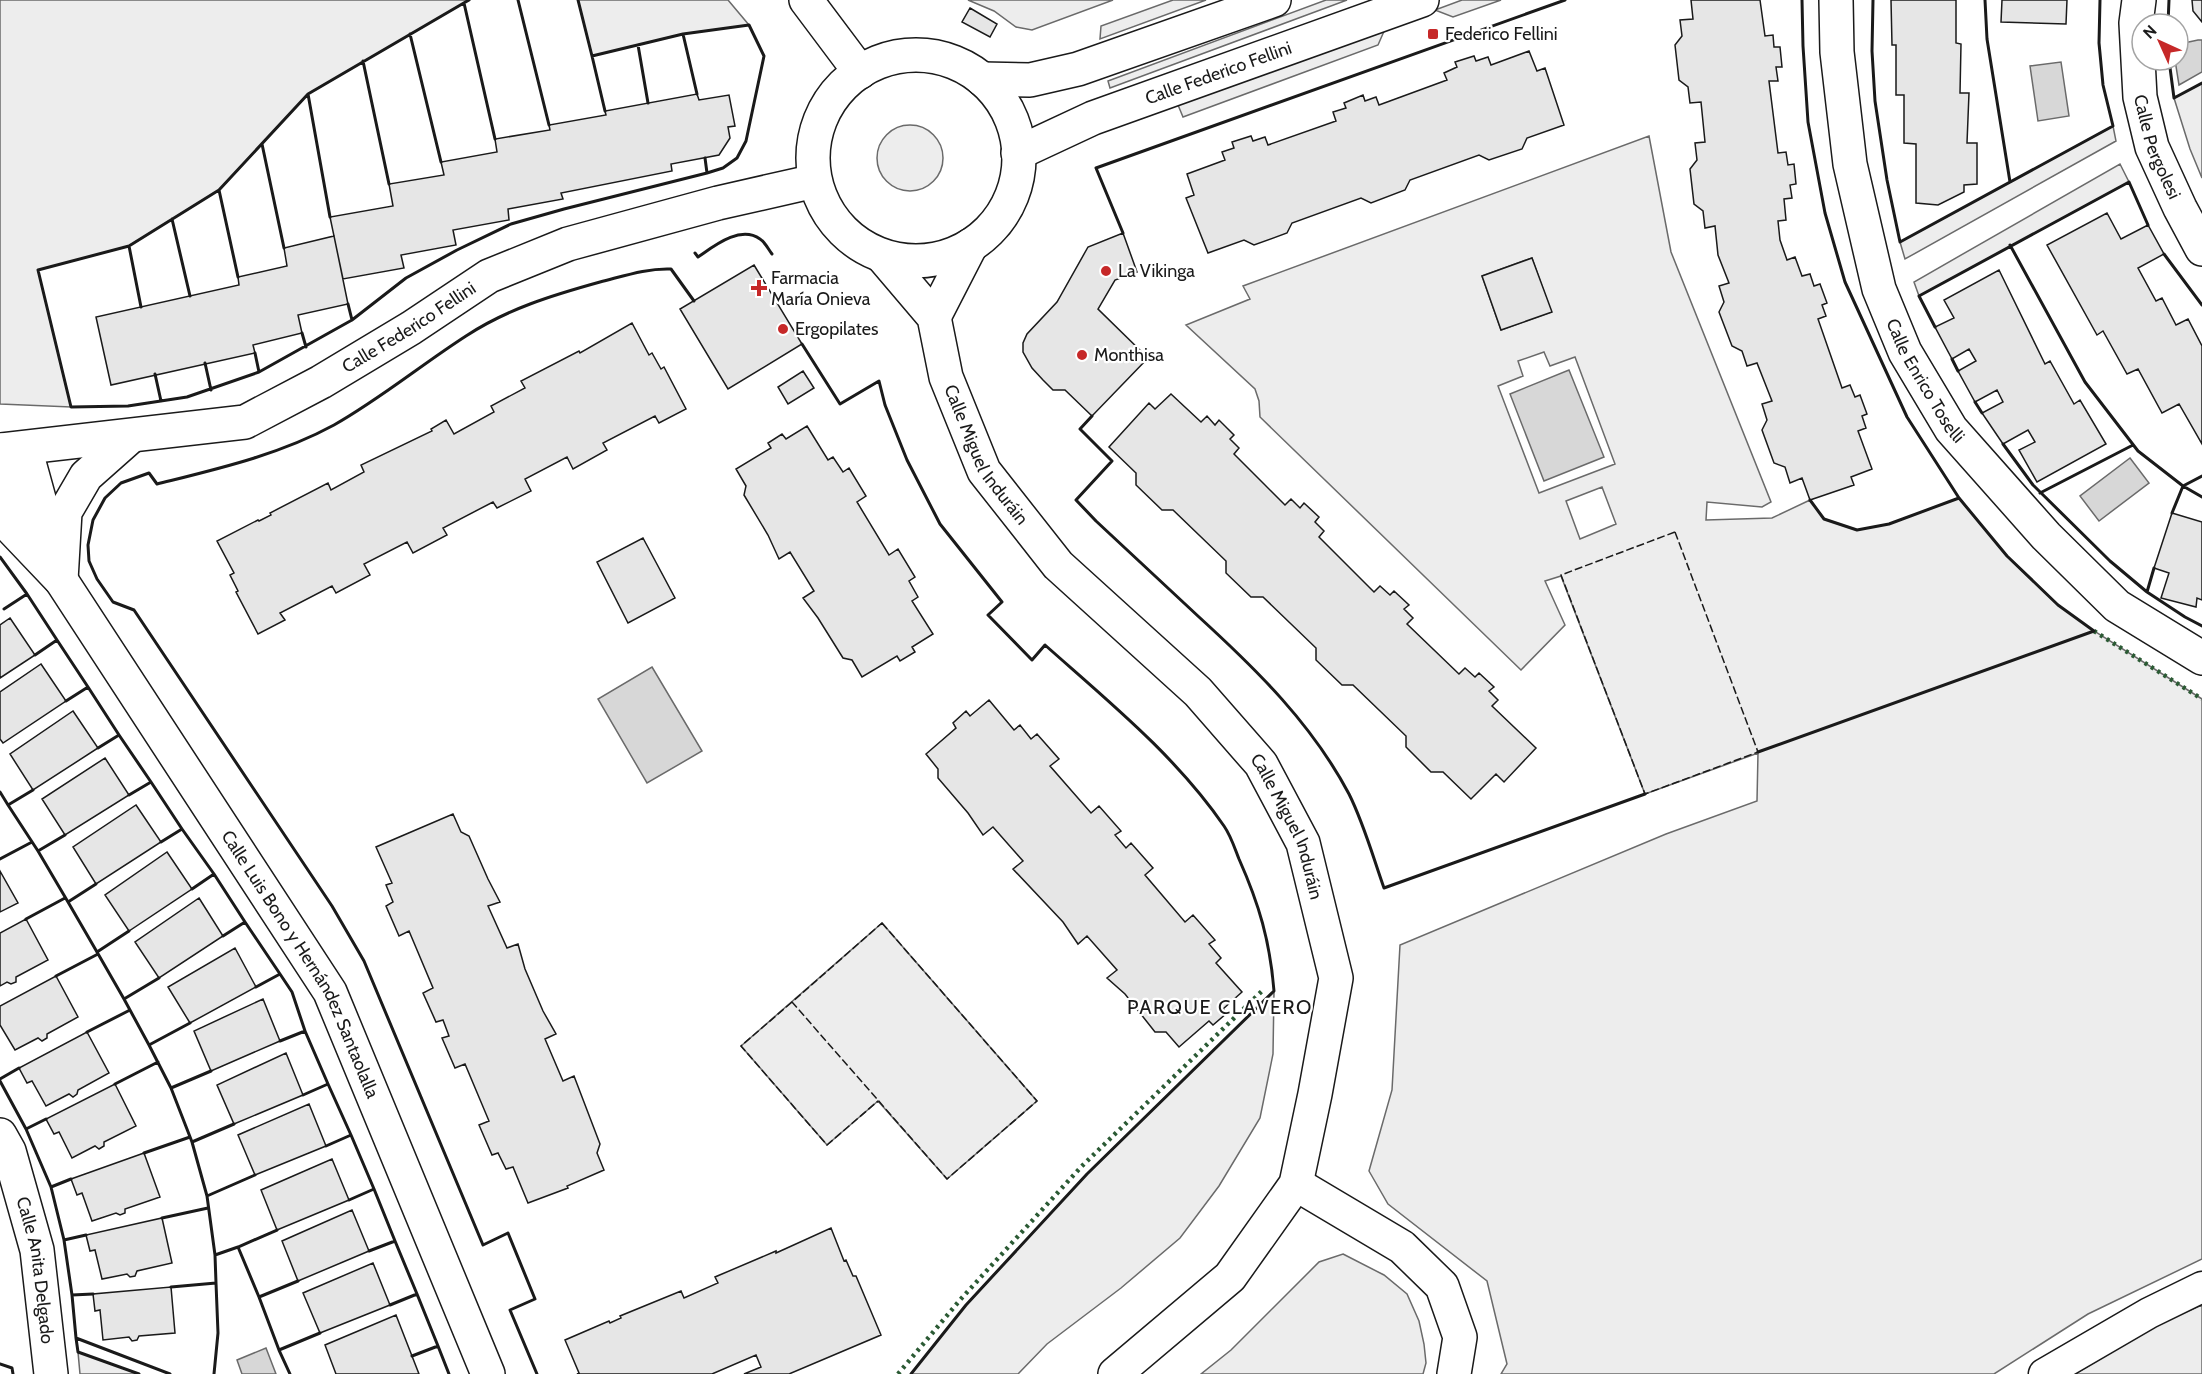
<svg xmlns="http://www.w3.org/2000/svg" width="2202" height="1374" viewBox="0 0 2202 1374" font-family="Cabin,sans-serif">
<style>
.built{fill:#ededed;stroke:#6a6a6a;stroke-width:1.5;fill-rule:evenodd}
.water{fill:#d7d7d7;stroke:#6a6a6a;stroke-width:1.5}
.building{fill:#e6e6e6;stroke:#1a1a1a;stroke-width:1.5}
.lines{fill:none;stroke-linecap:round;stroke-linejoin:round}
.pedestrian-casing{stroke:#1a1a1a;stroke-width:33}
.minor-casing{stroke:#1a1a1a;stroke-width:36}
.tertiary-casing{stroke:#1a1a1a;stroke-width:36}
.pedestrian{stroke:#fff;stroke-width:30}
.minor{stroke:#fff;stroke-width:33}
.tertiary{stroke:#fff;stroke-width:33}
.hedge{stroke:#2b5a34;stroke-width:4.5;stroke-dasharray:3 4.5;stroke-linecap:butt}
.fence{stroke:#1a1a1a;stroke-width:1.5;stroke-dasharray:8 3;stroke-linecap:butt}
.wall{stroke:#1a1a1a;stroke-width:3}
.poi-dot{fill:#c62828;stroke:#fff;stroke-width:2}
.labels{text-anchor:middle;stroke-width:4.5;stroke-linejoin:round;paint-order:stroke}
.poi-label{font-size:18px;fill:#1a1a1a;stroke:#fff;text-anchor:start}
.street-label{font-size:18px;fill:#1a1a1a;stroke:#fff}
.neighbourhood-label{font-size:20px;letter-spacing:1.5px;fill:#1a1a1a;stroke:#fff}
</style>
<rect width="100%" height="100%" fill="#fff"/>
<!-- built -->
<path class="built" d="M0 0H469L308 94 219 190 129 246 38 270 71 407 0 404Z
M578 0H728L749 25 683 34 592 56Z
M968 0H1113L1032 30 1016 27 994 11Z
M1173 0H1206L1100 39 1101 26Z
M1326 0H1347L1110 88 1108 81Z
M1462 0H1501L1453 17 1435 10Z
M1385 29 1378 45 1183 117 1178 105Z
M2202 83V178L2190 149 2174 98Z
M877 158a33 33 0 1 1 66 0a33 33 0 1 1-66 0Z
M2113 126 2116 141 1905 259 1900 242Z
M1649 136 1671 252 1771 502 1762 507 1707 502 1706 520 1772 518 1810 500 1824 519 1857 530 1889 524 1959 498 2007 556 2058 605 2094 631 2202 699V1259L2088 1314 1994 1374H1501L1507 1364 1487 1281 1388 1204 1369 1171 1392 1090 1400 945 1666 834 1757 801 1758 753 1645 794 1561 576 1545 581 1565 625 1521 670 1260 417 1259 401 1255 389 1186 325 1250 299 1243 286ZM1532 258 1551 312 1501 330 1482 276ZM1544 352 1550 366 1575 357 1615 464 1539 493 1498 386 1523 376 1518 361ZM1602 487 1616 524 1580 539 1566 501Z
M2120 164 2129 182 1919 296 1914 282Z
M882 923 1037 1101 947 1179 878 1101 827 1145 741 1046Z
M1274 991 1273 1054 1260 1118 1219 1186 1180 1238 1121 1288 1047 1344 1018 1374H911L966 1305 1087 1174Z
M1343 1254 1384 1275 1407 1294 1419 1321 1424 1344 1426 1363 1423 1374H1201L1231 1350 1319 1262Z
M2202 1305V1374H2075L2158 1324Z
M78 1352 139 1374H80Z"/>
<!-- water -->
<path class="water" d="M2198 40H2202V72L2179 85 2175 60H2178V47L2184 43Z
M2061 62 2069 116 2038 121 2030 66Z
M1569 370 1604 457 1544 481 1510 394Z
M2130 458 2149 483 2099 521 2080 496Z
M652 667 702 751 647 783 598 699Z
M266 1348 276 1374H242L237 1360Z"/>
<!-- building -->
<path class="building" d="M1691 0H1760L1765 36 1773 35 1774 47H1780L1782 67H1776L1778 81H1769L1778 153 1786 152 1788 165 1794 164 1796 184 1790 185 1792 198 1784 199 1786 220 1778 221 1780 240 1787 260 1795 257 1802 276 1810 274 1814 286 1820 284 1827 303 1822 305 1826 316 1818 319 1842 388 1850 385 1855 397 1860 395 1867 414 1862 416 1866 428 1858 431 1872 469 1851 477 1854 485 1810 500 1802 478 1790 483 1785 467 1774 463 1762 430 1767 420 1762 404 1772 401 1757 363 1747 366 1742 351 1732 346 1719 312 1724 302 1719 286 1729 283 1718 255 1715 226 1705 228 1703 211 1694 204 1690 169 1697 160 1695 143 1705 142 1701 102 1690 103 1688 87 1679 80 1675 45 1682 36 1680 20 1693 19Z
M1891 0H1956V43L1961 44 1960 93H1969L1967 143H1977V184L1964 185V192L1938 205 1916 203V144L1904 143V95H1896V45H1892Z
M2002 0H2067L2066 24 2001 22Z
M2192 0H2202V22L2193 11Z
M970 8 997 24 990 37 962 22Z
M1529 51 1537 71 1545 68 1564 125 1527 138 1522 149 1489 160 1479 155 1410 180 1405 190 1371 203 1361 198 1292 223 1287 233 1254 245 1244 240 1208 253 1186 198 1194 195 1187 174 1225 160 1222 152 1234 148 1232 142 1251 136 1253 141 1265 137 1268 145 1336 121 1333 112 1346 108 1344 103 1363 95 1365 101 1376 97 1379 105 1447 80 1444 73 1457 67 1455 62 1474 56 1476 61 1488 57 1491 65Z
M697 94 699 100 729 95 735 126 728 127 730 138 719 155 671 164 672 171 561 193 563 199 508 209 509 220 453 230 456 245 401 255 404 268 343 279 330 217 393 206 389 184 444 175 441 162 497 152 495 139 550 130 549 125 606 115 605 111Z
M2107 213 2121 239 2148 225 2164 254 2138 268 2156 301 2162 298 2176 325 2188 319 2202 346V444L2179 404 2162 413 2138 369 2127 374 2103 331 2097 335 2047 245Z
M1123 233 1137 272 1115 280 1098 309 1148 358 1092 416 1065 390H1053L1043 380 1032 368 1023 352V343L1027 334 1057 302 1088 247Z
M334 236 348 304 298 315 302 333 253 345 255 353 111 385 96 317 239 285 238 277 287 266 284 248Z
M1532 258 1552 312 1501 330 1482 276Z
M754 265 802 344 728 389 680 309Z
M1999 270 2045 364 2050 361 2074 404 2080 400 2106 444 2037 482 2019 450 2035 442 2028 430 2003 444 1982 413 2003 402 1997 390 1975 402 1958 371 1976 361 1969 349 1952 359 1935 327 1954 318 1944 300Z
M632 323 649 355 652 353 661 369 664 367 686 409 659 423 655 416 603 443 607 450 573 469 567 457 525 479 531 491 497 508 493 502 443 528 447 535 413 553 407 542 364 564 370 575 336 593 332 586 280 613 285 620 258 634 236 592 238 591 230 575 234 573 217 541 258 520 259 521 271 515 270 513 328 483 331 490 364 472 361 465 432 431 431 429 446 420 454 434 494 412 491 406 525 388 521 381 579 351 580 353Z
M803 371 814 388 788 404 778 387Z
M1171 394 1201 422 1207 416 1215 425 1219 420 1234 435 1230 439 1239 448 1234 454 1285 505 1291 499 1300 508 1304 503 1319 517 1315 522 1324 531 1319 537 1374 592 1380 586 1390 595 1394 591 1409 605 1404 609 1413 618 1407 624 1459 674 1465 668 1475 677 1479 673 1494 687 1489 691 1498 700 1492 706 1536 748 1504 782 1496 774 1471 799 1443 772H1431L1406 747V736L1353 685H1342L1316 660V648L1263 597H1251L1226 573V561L1173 510H1162L1136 485V473L1109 447 1149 403 1155 409Z
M807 426 828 460 833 457 843 472 849 468 866 496 857 502 889 555 898 549 915 577 909 581 918 597 912 601 933 634 912 647 915 652 900 661 897 656 862 677 852 660 843 658 818 618 803 598 814 591 790 552 779 559 768 535 744 495 746 486 736 469 771 448 768 443 782 434 786 439Z
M2172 513 2202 522V600L2197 598 2196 607 2161 598 2169 573 2154 568Z
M643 538 675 598 628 623 597 562Z
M10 618 35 655 0 678V625Z
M41 664 66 701 3 743 0 739V692Z
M989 700 1014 730 1020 725 1031 739 1037 734 1059 759 1050 766 1091 813 1099 806 1121 831 1115 835 1126 848 1131 843 1153 868 1145 875 1185 922 1193 915 1215 940 1209 944 1221 958 1216 963 1242 992 1223 1009 1227 1013 1213 1025 1209 1021 1179 1047 1166 1032H1155L1125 994 1107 978 1117 970 1087 936 1078 944 1063 922 1013 869 1023 861 993 827 983 835 968 813 938 778V769L926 754 956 728 953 723 966 711 970 716Z
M73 711 98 748 33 790 10 754Z
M105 758 129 795 65 835 42 799Z
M136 805 161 842 96 884 73 847Z
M453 814 461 832 469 836 488 879 500 902 488 906 507 948 518 944 525 969 543 1011 556 1034 545 1039 563 1081 574 1076 600 1144 597 1153 604 1170 567 1186 568 1188 528 1203 513 1167 506 1169 498 1153 492 1155 479 1125 489 1121 465 1064 455 1068 442 1038 449 1036 443 1020 436 1022 423 993 433 988 409 931 399 936 386 906 393 902 386 885 392 883 376 847Z
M167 852 192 889 129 931 105 895Z
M0 871 18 903 0 912Z
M199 898 223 936 159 978 135 942Z
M26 919 48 960 16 977V982L11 984 7 982 0 986V933Z
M235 948 256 987 190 1023 168 987Z
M56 976 78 1017 47 1034V1038L42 1041 38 1038 15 1050 0 1025V1006Z
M263 999 280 1041 211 1071 194 1031Z
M87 1032 109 1073 78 1090 77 1094 73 1097 69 1094 46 1106 32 1081 27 1083 19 1068Z
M286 1053 303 1095 234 1124 217 1085Z
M115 1084 136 1126 104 1142V1146L99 1149 95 1146 72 1158 59 1132 54 1134 46 1119Z
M309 1104 326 1146 255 1175 238 1135Z
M144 1153 160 1197 125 1209V1213L120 1215 116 1213 92 1221 82 1193 77 1195 71 1179Z
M332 1159 349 1200 277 1230 261 1190Z
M352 1210 369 1251 298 1281 282 1241Z
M162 1218 172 1263 137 1271 135 1276 130 1277 127 1274 102 1279 95 1250 90 1251 86 1235Z
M831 1228 844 1261 846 1260 853 1276H856L881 1335 789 1374H744L761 1367 756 1355 712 1374H577L579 1373 565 1340 609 1321 610 1323 621 1318 620 1316 681 1291 684 1298 718 1283 715 1277 776 1251V1253Z
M373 1263 390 1305 320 1333 303 1293Z
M171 1287 175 1333 139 1336 137 1340 132 1341 129 1337 103 1340 100 1310 95 1311 93 1294Z
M396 1315 419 1374H336L325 1345Z"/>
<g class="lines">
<!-- pedestrian casing -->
<g class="pedestrian-casing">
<path id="pedestrian" d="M2044 1374 2149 1313 2202 1287"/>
</g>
<!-- minor casing -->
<g class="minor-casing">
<g id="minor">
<path id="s1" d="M1836 0 1837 52 1850 164 1879 289 1905 352 1951 429 2046 536 2117 606 2202 658"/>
<path id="s2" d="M2139 0 2136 23 2140 97 2152 147 2180 208 2202 249"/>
<path d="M25 448 54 553"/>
<path id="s3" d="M0 450 245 422 321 382 411 328 489 276 568 244 718 203 815 181"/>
<path d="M2 450 16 531"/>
<path id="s4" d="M0 516 61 580 330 992 488 1374"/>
<path d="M61 580 65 512 86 476 130 437"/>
<path id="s5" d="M0 1135 9 1151 37 1250 51 1374"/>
<path d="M1296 1184 1402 1247 1442 1286 1460 1337 1454 1374"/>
</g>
</g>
<!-- tertiary casing -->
<g class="tertiary-casing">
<g id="tertiary">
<path d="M806 0 860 72"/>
<circle cx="916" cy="158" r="103"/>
<path d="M982 79 1030 80 1078 69 1274 0"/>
<path id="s6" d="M1018 153 1093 118 1422 0"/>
<path id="s7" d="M883 257 934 317 946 377 984 471 1058 565 1198 692 1261 764 1303 843 1336 978 1315 1094 1296 1184 1230 1277 1115 1374"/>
<path d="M934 317 971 245"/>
</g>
</g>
<!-- pedestrian -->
<use href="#pedestrian" class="pedestrian"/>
<!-- minor -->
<use href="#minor" class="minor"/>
<!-- tertiary -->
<use href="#tertiary" class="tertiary"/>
<!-- hedge -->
<path class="hedge" d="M2094 631 2202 699
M898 1374 960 1300 1081 1167 1264 989"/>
<!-- fence -->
<path class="fence" d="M1675 532 1758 752 1645 794 1561 575Z
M882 923 1037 1101 947 1179 792 1002Z
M792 1002 741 1046 827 1145 878 1101"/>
<!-- wall -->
<path class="wall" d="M518 0 549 125
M1873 0 1872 51 1875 101 1887 180 1900 242 2113 126 2103 85 2099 43 2100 0
M1985 0 1987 39 2010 182
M464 3 495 139
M2168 24 2169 0
M410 34 441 162
M683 34 697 94
M638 45 648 103
M592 56 605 111
M2169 60 2174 98 2202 83
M363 61 389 184
M308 94 219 190 129 246 38 270 71 407 128 406 187 397 259 372 352 320
M262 144 284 248
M705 158 707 173
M219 190 238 277
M330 217 308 94 469 0
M172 219 190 296
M1123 233 1096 168 1565 0
M2010 245 2085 382 2138 451 2183 486 2202 497
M129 246 141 307
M695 253 698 257C714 246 740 225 760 239 765 242 768 249 772 254
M2164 254 2202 305
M348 304 352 320 406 278 457 250 511 224 564 209 707 173 723 168 737 158 746 141 764 56 749 25 683 34 592 56 578 0
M1935 327 1919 296 2129 182 2148 225
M302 333 306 347
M802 344 840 404 879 381 885 405 907 460 940 524 1002 602 988 615 1032 660 1045 645C1108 701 1176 756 1224 826 1231 836 1235 849 1239 859 1259 904 1270 941 1274 991L1087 1174 966 1305 911 1374
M255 353 259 372
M1952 359 1958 371
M205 363 211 390
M155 374 161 401
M1975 402 1982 413
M1092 416 1080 429 1112 461 1076 500 1096 521C1130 553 1165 585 1199 617 1257 670 1312 724 1349 794 1364 824 1373 857 1384 888L1645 794
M2003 444 2033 485 2110 561 2147 592 2185 617 2202 626
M2040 493 2133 445
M1810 500 1824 519 1857 530 1889 524 1959 498
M2172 513 2183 486 2202 476
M0 557 27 594 4 609
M2147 592 2154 568
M27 594 57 640 35 655
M57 640 88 687 66 701
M88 687 119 735 98 748
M119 735 151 782 129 795
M1758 752 2094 631 2058 605 2007 556 1959 498 1907 417 1845 282 1825 213 1808 122 1803 46 1802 0
M151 782 182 829 161 842
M33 790 8 805 38 851
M0 792 8 805
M182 829 214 874 192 889
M65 835 38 851 68 902
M0 859 32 842
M214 874 245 922 223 936
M96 884 68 902 97 952
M26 919 65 898
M245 922 280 974 256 987
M280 974 292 992 305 1031
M56 976 98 954
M124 999 97 952 129 931
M87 1032 130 1010
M280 1041 305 1031 328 1084
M149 1045 124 999 159 978
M0 1079 19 1068
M0 1081 26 1129
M115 1084 158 1062
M171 1088 149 1045 190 1023
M303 1095 328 1084 351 1135
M46 1119 26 1129 51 1187
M192 1142 171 1088 211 1071
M326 1146 351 1135 374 1189
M144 1153 190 1137
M207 1196 192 1142 234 1124
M349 1200 374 1189 395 1241 369 1251
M162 1218 208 1208
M64 1240 51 1187 71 1179
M238 1247 215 1255 207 1196 255 1175
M171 1287 216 1283 215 1255
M93 1294 72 1295 76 1338 170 1374
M72 1295 64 1240 86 1235
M259 1297 238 1247 277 1230
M390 1305 417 1294 395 1241
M76 1338 78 1352 139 1374
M438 1346 449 1374
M279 1350 259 1297 298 1281
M412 1356 438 1346 417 1294
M0 1364 12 1368 13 1374
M214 1374 218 1333 216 1283
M290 1374 279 1350 320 1333
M537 1374 510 1310 535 1299 508 1233 483 1245 364 961 332 906 134 610 113 602 97 579 89 561 88 545 93 520 105 498 121 483 149 473 157 484C217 469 279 455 334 425 380 399 421 365 466 336 507 309 553 295 600 282 624 276 647 268 671 269L694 301"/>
</g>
<!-- markers -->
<g class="poi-dot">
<rect x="1427" y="28" width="12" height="12" rx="3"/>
<circle cx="1106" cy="271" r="6"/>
<path d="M756 279h6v6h6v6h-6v6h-6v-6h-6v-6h6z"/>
<circle cx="783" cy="329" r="6"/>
<circle cx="1082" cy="355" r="6"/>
</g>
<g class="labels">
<!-- poi labels -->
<g class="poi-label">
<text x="1445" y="40">Federico Fellini</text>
<text x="1118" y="277">La Vikinga</text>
<text x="771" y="284">Farmacia<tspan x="771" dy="21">María Onieva</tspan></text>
<text x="795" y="335">Ergopilates</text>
<text x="1094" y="361">Monthisa</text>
</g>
<!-- street labels -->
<g class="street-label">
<text dy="6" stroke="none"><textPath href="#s6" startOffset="216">Calle Federico Fellini</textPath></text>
<text dy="6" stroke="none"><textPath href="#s2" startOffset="150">Calle Pergolesi</textPath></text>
<text dy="6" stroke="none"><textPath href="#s3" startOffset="436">Calle Federico Fellini</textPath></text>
<text dy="6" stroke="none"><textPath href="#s1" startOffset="396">Calle Enrico Toselli</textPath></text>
<text dy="6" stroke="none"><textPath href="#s7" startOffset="228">Calle Miguel Induráin</textPath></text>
<text dy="6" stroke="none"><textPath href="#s7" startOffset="714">Calle Miguel Induráin</textPath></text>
<text dy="6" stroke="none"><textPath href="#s4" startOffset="542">Calle Luis Bono y Hernández Santaolalla</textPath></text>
<text dy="6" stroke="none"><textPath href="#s5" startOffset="141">Calle Anita Delgado</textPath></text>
</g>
<!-- neighbourhood labels -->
<g class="neighbourhood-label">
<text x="1220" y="1014">PARQUE CLAVERO</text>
</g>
</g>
<!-- north arrow -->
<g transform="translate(2160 42) rotate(315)"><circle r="28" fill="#ffffff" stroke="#a3a3a3" stroke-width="1.5"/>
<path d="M0-4.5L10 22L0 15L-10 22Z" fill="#c62828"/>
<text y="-9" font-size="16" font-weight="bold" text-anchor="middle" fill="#1a1a1a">N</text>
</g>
</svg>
